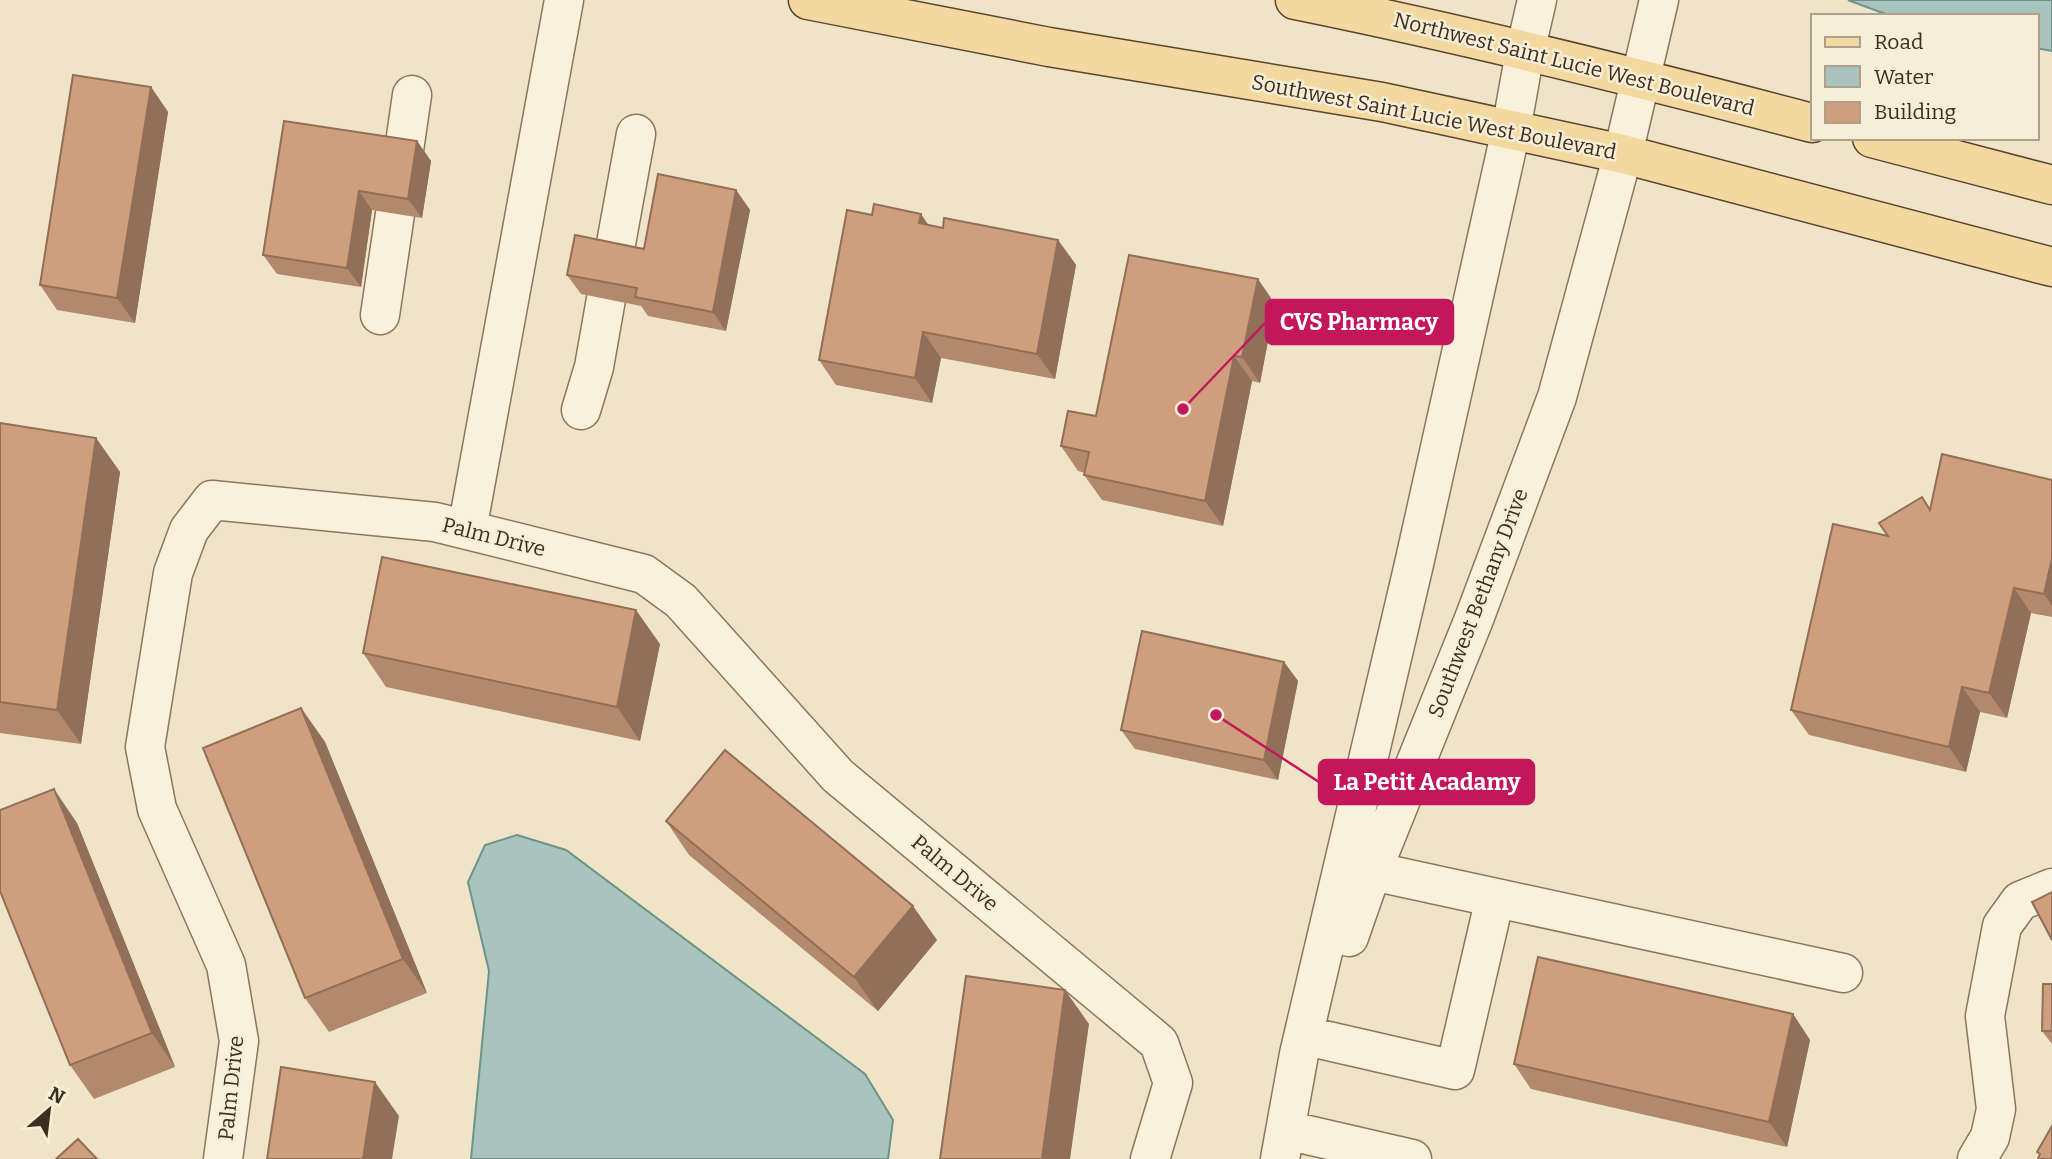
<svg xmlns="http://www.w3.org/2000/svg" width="2052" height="1159" viewBox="0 0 2052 1159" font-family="Bitter,serif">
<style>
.water{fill:#a9c4bc;stroke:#6f938a;stroke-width:2}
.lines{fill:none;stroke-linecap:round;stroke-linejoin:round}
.minor-casing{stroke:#8d765c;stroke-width:41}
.major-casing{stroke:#5b4430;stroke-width:41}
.minor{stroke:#faf1dc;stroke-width:38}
.major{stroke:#f3d9a0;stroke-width:38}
.wall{fill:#b2896c}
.shaded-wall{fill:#916f58}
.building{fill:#cf9f7d;stroke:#916f58;stroke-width:2}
.labels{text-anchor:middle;stroke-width:5;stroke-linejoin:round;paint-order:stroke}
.street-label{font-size:21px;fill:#3d2e20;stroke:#f7eed8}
.leader{fill:none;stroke:#c2185b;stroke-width:2.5}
.callout-dot{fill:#c2185b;stroke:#f7eed8;stroke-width:2.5}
.callout{fill:#c2185b;stroke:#c2185b;stroke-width:2.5}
.callout-label{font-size:23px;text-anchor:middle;font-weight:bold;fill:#fff}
</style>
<rect width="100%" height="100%" fill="#f0e4c8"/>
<!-- water -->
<path class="water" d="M1848 0H2052V51L2036 48V16H1894L1880 12Z
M517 835 566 850 865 1074 893 1120 888 1159H471L489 971 468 882 485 845Z"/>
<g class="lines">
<!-- minor casing -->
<g class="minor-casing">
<path id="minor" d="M403 157 412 95
M613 260 636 134
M380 315 395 214
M581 410 594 367 606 299
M467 530 564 0
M1372 871 1843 973
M1349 937 1372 871 1474 619 1557 397 1623 154 1659 0
M1315 1038 1455 1070 1495 898
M1286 1130 1412 1159
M223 1159 239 1041 226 965 157 809 145 747 173 573 189 530 212 500 435 522 644 574 681 601 838 776 1159 1043 1173 1083 1150 1159
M1280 1159 1299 1054 1414 564 1511 130 1525 52 1537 0
M1977 1159 1990 1137 1996 1109 1985 1016 2002 926 2020 901 2052 888"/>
</g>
<!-- major casing -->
<g class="major-casing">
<path id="major" d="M808 0 1049 47 1382 102 1623 154 2052 267
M1295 0C1468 35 1641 78 1812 123
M1872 138 2052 185"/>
</g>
<!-- minor -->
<use href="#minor" class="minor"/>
<!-- major -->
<use href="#major" class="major"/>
</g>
<!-- wall -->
<path class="wall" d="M151 87 168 112 135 323 57 310 40 285Z
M417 141 431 161 422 218 372 210 361 287 277 274 263 255Z
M736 190 750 210 726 331 648 316 641 306 581 294 567 275 644 249Z
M929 225 943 228 1058 240 1076 265 1055 379 941 358 932 403 836 385 819 360Z
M1275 304 1260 383 1252 381 1223 526 1102 500 1084 475 1085 473 1078 471 1061 446 1096 416Z
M0 423 96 438 120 472 81 744 0 733Z
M2052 480V617L2031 613 2007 718 1980 712 1966 772 1809 735 1791 710 1888 536 1930 509Z
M660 644 640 741 386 687 363 653Z
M1284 662 1298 681 1278 780 1135 749 1121 730Z
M301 708 325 742 427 993 329 1032 305 998Z
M666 821 937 940 878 1011 689 855Z
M77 823 175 1067 94 1099 70 1065Z
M2052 984V1044L2042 1031Z
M1793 1014 1810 1040 1787 1147 1531 1089 1514 1064Z"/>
<!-- shaded-wall -->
<path class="shaded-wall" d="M151 87 168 112 135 323 117 298Z
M417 141 431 161 422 218 408 199Z
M736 190 750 210 726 331 713 312Z
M359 191 372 210 361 287 347 268Z
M921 214 938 239 919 223Z
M1058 240 1076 265 1055 379 1037 354Z
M1258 279 1275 304 1260 383 1242 357Z
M923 332 941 358 932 403 915 378Z
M1234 356 1252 381 1223 526 1205 501Z
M96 438 120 472 81 744 57 710Z
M2052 558V606L2044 594Z
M2014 588 2031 613 2007 718 1989 693Z
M636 610 660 644 640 741 617 707Z
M1284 662 1298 681 1278 780 1264 760Z
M1962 687 1980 712 1966 772 1949 747Z
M301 708 325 742 427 993 403 959Z
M54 789 77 823 175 1067 152 1033Z
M913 906 937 940 878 1011 854 977Z
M1065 990 1089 1024 1070 1159H1042Z
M1793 1014 1810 1040 1787 1147 1769 1122Z
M375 1082 399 1116 392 1159H363Z"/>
<!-- building -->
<path class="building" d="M73 75 151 87 117 298 40 285Z
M284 121 417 141 408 199 359 191 347 268 263 255Z
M658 174 736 190 713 312 635 297 637 288 567 275 575 235 644 249Z
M874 204 921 214 919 223 943 228 944 218 1058 240 1037 354 923 332 915 378 819 360 847 210 872 215Z
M1129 255 1258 279 1242 357 1234 356 1205 501 1084 475 1089 452 1061 446 1068 411 1096 416Z
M0 423 96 438 57 710 0 702Z
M1942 454 2052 480V558L2044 594 2014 588 1989 693 1962 687 1949 747 1791 710 1833 524 1888 536 1879 523 1922 497 1930 510Z
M382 557 636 610 617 707 363 653Z
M1142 631 1284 662 1264 760 1121 730Z
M301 708 403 959 305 998 203 748Z
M725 750 913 906 854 977 666 821Z
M54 789 152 1033 70 1065 0 891V810Z
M2052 892V940L2032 902Z
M1538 957 1793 1014 1769 1122 1514 1064Z
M966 976 1065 990 1042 1159H940Z
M2043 984H2052V1031H2042Z
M281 1067 375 1082 363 1159H267Z
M2052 1126V1159H2038L2040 1154 2037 1152Z
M78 1139 97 1159H56Z"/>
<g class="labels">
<!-- street labels -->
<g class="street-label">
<text transform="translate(1574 64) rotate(14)" y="7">Northwest Saint Lucie West Boulevard</text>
<text transform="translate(1434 117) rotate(11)" y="7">Southwest Saint Lucie West Boulevard</text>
<text transform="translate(494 537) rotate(14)" y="7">Palm Drive</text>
<text transform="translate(1478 603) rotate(-69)" y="7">Southwest Bethany Drive</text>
<text transform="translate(955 873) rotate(40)" y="7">Palm Drive</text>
<text transform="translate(231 1088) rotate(-84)" y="7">Palm Drive</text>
</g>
</g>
<!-- callouts -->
<path class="leader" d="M1183 409L1266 322M1216 715L1319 782"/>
<g class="callout-dot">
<circle cx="1183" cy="409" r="7"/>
<circle cx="1216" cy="715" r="7"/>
</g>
<g class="callout">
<rect x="1266" y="300" width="187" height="44" rx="7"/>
<rect x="1319" y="760" width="215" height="44" rx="7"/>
</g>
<g class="callout-label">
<text x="1359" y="330">CVS Pharmacy</text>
<text x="1427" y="790">La Petit Acadamy</text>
</g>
<!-- legend -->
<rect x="1811" y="14" width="228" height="126" fill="#f7eed8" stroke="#ada18e" stroke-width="2"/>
<rect x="1825" y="37" width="35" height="10" fill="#f3d9a0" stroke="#ada18e" stroke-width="2"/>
<text x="1874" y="49" font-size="21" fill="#3d2e20">Road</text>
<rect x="1825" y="66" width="35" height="21" fill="#a9c4bc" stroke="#ada18e" stroke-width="2"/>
<text x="1874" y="84" font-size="21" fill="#3d2e20">Water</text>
<rect x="1825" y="102" width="35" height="21" fill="#cf9f7d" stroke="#ada18e" stroke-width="2"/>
<text x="1874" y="119" font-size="21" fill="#3d2e20">Building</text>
<!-- north arrow -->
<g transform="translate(49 1110) rotate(28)" stroke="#f7eed8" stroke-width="5" paint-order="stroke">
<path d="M0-5L12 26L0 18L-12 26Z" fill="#3d2e20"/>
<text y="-10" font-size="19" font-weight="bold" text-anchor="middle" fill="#3d2e20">N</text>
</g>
</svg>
